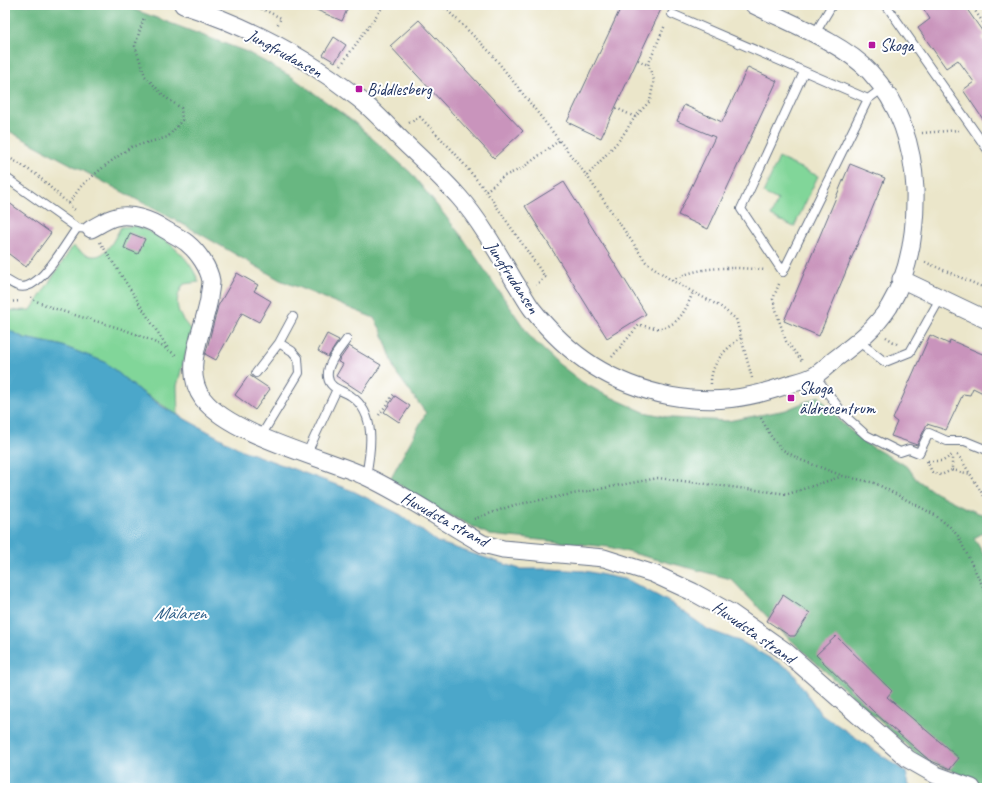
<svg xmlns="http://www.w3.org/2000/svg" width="992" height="793" viewBox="0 0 992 793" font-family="Caveat,sans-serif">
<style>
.green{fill:#81d699;stroke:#4e827c}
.forest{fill:#68b781;stroke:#427370}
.water{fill:#4ba7ca;stroke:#336b94}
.building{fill:#c994bc}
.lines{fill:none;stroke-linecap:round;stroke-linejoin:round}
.lane-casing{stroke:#646f84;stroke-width:10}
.street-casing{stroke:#646f84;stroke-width:19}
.path{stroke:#646f84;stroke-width:2.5;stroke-dasharray:1 3;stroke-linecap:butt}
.lane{stroke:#fff;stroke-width:8}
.street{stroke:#fff;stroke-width:17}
.poi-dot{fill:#b5179e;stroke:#fff;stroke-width:1.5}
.labels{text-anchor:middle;stroke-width:4;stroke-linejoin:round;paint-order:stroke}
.poi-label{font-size:17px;fill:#1b2f5e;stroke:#fff;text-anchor:start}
.street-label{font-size:17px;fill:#1b2f5e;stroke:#fff}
.water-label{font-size:18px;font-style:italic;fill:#2e5f89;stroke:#fff}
</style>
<rect width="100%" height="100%" fill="#fff"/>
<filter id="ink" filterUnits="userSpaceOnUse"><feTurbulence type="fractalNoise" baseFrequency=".025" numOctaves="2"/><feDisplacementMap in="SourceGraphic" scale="8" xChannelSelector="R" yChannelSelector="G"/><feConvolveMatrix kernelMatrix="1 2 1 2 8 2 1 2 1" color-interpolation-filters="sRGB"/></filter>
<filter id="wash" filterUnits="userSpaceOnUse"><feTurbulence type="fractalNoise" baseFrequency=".012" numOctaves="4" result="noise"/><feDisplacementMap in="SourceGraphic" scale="16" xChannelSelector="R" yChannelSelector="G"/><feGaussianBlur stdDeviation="0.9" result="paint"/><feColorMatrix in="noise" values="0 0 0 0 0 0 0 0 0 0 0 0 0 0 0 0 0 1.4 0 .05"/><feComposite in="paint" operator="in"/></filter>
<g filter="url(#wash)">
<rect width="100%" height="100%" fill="#ebe6ca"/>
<!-- green -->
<path class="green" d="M779 158 818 176 794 227 771 216 778 200 763 193Z
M136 226C164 237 187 252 199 282L184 284C172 300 177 317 192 330L177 386 178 415 136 388 105 362 60 345 24 338 5 328V311L31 310 73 246C100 268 108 251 121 227Z"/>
<!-- forest -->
<path class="forest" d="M5 5H122L247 52 292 77 355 123 411 173 463 238 531 338 560 365 582 382 602 393 644 412 672 418 728 421 786 410 819 396 842 423 865 443 908 467 916 479 934 492 966 508 981 514 987 512V531L974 538 987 560V787L916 754 781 631 731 579 609 547 490 535 435 508 390 479 426 413 397 374 381 330 374 318 280 280 188 227 5 129Z"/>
<!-- water -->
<path class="water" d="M5 328 24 338 60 345 105 362 136 388 163 407 242 450 353 491 401 515 437 542 520 569H551L585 571 628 580 671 603 709 630 742 642 791 670 820 713 906 772 909 785 911 788H5Z"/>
<g id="blocks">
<!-- building -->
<path class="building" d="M305 5H349L342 21Z
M622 5H663L601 138 567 122Z
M921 5H964L985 35 981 38 987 46V125L963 90 974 82 958 60 946 68 918 28 930 19Z
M419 20 523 131 494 158 390 46Z
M334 37 346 45 335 62 323 55Z
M748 67 777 81 708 229 678 215 715 137 677 121 684 105 722 122Z
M850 164 885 178 819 336 784 321Z
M564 182 646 314 607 338 525 206Z
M5 200 51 233 26 267 5 251Z
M130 233 145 239 138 254 124 248Z
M237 273 258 285 254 291 271 301 259 322 242 313 216 360 205 354 206 352 218 306Z
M327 334 339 340 328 357 318 351Z
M930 335 949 344 950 340 987 356V395L973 388 970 395 963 394 946 430 927 424 917 445 891 436 897 422 893 419Z
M349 346 381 365 362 393 336 376 343 364 338 362Z
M249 375 270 389 255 410 235 395Z
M395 396 410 406 399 422 384 412Z
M783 595 810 613 795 636H790L767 621Z
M836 636 892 691 887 697 959 758 950 769 929 760 876 714 816 655Z"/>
</g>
</g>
<g filter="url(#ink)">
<use href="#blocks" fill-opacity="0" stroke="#646f84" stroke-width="1"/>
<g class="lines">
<!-- lane casing -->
<g class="lane-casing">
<path id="lane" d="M886 5 987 149
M672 14 868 99
M814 35 832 5
M5 177 77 228
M783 272 741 209 804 72
M783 272 868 99 883 88
M5 279C12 283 19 289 27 286 45 281 66 243 77 228L91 229
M347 339C340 349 326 364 328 377 329 389 343 390 351 396 377 414 371 450 366 476
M858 341 885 362 910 352 941 297
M256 373 279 343 293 317
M815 376 845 416 866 435 900 452 909 449 919 453 929 433 947 441H965L987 450
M261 436 299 373 298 358 292 351 279 343
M307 453 337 389"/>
</g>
<!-- street casing -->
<g class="street-casing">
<path id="street" d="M183 5C245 25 306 57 358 98 376 112 392 131 409 147 426 163 443 179 459 197 481 222 498 253 515 282 521 291 526 301 532 309 569 356 611 384 670 396 714 404 748 399 790 384 797 382 807 380 814 376 821 372 828 365 834 360 855 344 875 329 889 307 910 272 916 229 915 189 913 147 900 104 870 72 843 43 790 23 754 5
M91 229C99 225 107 219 116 217 131 213 151 220 164 229 172 234 181 238 187 243 198 252 209 268 211 281 211 287 209 294 209 299 204 330 181 370 203 399 231 435 322 457 365 476 406 495 444 522 483 544L503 549 604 558 654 574 693 592 731 613 785 651 908 759 936 775 972 788
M901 279 987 320"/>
</g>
<!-- path -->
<path class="path" d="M254 5 281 18 277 26
M442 5 491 53 587 176 646 262 671 280 721 307 736 319 752 378
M730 5 737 8
M971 5 987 28
M638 60 648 65
M341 65 384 5
M616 108 635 117
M409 123 420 117 453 151 486 191 545 277 536 285
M922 133 959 130
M5 155 37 175 75 210
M587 176 621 138 635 117 650 101 654 80 648 65 665 25
M486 191 504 176 521 169 560 140
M69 203 82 185 106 165 131 147 168 137 182 120 181 108 165 97 145 76 135 46 144 17
M100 242 169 350
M925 262 987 289
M672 280C702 265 734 267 766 270
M779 284 773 299 779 320 786 341 803 362
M31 297 32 299C79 322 134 324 177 356
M5 302 20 301
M886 337 897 344
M612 357 639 325C646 326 655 329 661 328 680 325 687 307 693 292
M711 384C710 364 726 348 741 338
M379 415 394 394
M761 418 772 438 783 450 801 460 843 476 875 483 935 515 950 527 958 536 987 595
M957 455 959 456 987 501
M927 461 932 472 941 475 952 470V456
M928 461H943L954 454
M952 470 971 474
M474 519 514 505 658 478 788 494 843 476"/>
<!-- lane -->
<use href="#lane" class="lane"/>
<!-- street -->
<use href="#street" class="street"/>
</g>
</g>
<!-- markers -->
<g class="poi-dot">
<rect x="868" y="41" width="8" height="8" rx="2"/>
<rect x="355" y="85" width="8" height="8" rx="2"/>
<rect x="787" y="394" width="8" height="8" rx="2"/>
</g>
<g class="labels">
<!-- poi labels -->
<g class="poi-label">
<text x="880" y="51">Skoga</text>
<text x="367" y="95">Biddlesberg</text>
<text x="799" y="394">Skoga<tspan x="799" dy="20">äldrecentrum</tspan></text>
</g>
<!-- street labels -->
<g class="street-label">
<text transform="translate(285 53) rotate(29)" y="6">Jungfrudansen</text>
<text transform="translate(513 277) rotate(57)" y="6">Jungfrudansen</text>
<text transform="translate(445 519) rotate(29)" y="6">Huvudsta strand</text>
<text transform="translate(754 632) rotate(35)" y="6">Huvudsta strand</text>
</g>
<!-- water labels -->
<g class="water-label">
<text x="180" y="619">Mälaren</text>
</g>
</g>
<!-- margin -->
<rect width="992" height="793" fill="none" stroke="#fff" stroke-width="20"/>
</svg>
